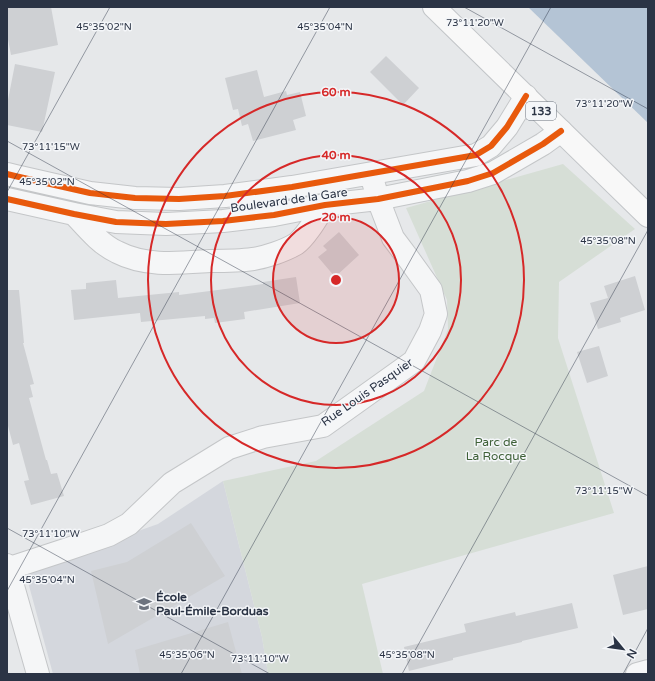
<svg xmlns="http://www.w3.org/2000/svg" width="655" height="681" viewBox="0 0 655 681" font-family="'Varela Round',sans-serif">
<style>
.built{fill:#d4d7dd}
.green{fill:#d6ded6}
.water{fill:#b4c4d5}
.building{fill:#ced0d3}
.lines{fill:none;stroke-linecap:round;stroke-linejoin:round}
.minor-casing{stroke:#c4c6c8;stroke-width:24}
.major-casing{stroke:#c2c5c8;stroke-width:24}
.minor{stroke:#f5f6f7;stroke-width:22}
.major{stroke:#f8f8f8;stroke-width:22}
.cycleway-casing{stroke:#f4f6f9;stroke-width:8}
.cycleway{stroke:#e8590c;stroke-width:6}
.ticks{fill:none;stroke:#2b3445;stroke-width:1;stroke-opacity:0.45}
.ring{fill:none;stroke:#d62828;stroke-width:2}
.labels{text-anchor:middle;stroke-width:3;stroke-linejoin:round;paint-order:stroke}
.shield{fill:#f4f6f9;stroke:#676e7b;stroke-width:1}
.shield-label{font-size:11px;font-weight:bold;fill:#2b3445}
.street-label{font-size:12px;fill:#2b3445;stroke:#f4f6f9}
.park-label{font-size:12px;fill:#3f6138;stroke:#f4f6f9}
.poi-label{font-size:12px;font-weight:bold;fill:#2b3445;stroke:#f4f6f9;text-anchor:start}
.ticks-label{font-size:10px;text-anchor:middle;fill:#2b3445;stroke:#f4f6f9;stroke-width:3;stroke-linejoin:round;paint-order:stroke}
.centre{fill:#d62828;stroke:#f4f6f9;stroke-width:2}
.ring-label{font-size:12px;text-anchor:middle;font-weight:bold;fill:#d62828;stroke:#f4f6f9;stroke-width:3;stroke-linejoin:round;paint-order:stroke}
</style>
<rect width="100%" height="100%" fill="#e6e8ea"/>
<!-- built -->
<path class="built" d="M223 481 262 637 268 674H53L25 571 158 524Z"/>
<!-- green -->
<path class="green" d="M563 164 635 229 559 282 558 338 614 513 362 584 383 674H268L262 637 223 481 316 461 424 391 448 329 447 300 406 208Z"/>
<!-- water -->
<path class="water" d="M528 7H648V123Z"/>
<!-- building -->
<path class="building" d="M7 7H51L58 45 11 55 7 34Z
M386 56 419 88 403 105 370 72Z
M15 64 55 72 42 132 7 125V105Z
M257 70 264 97 286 91 287 95 300 92 306 116 293 120 296 130 253 141 248 124 242 126 238 109 233 110 225 78Z
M339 232 359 255 335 277 318 257 327 250 323 246Z
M635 276 645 310 620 318 621 322 598 329 590 303 608 298 604 286Z
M296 277 300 303 244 312 245 319 215 323 214 318 205 319V316L141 322 140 313 74 320 71 290 86 289V283L116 280 118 298 179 292V295L263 284V282Z
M7 290H19L24 343H23L34 384 30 385 33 397 29 398 46 460H47L51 474 57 473 64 496 31 505 24 481 29 480 19 443 13 445 7 422Z
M599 346 608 376 587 383 577 352Z
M191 523 225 576 108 644 91 571 127 562Z
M648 566V609L623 615 613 575Z
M572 603 578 628 522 641V642L453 658V660L409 671 404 647 466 632 464 624 515 612 516 616Z
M228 622 242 674H140L135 650Z"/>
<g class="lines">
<!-- minor casing -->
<g class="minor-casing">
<path id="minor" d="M7 174 15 176 90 193 135 198 179 199 225 196 292 187 476 155 491 146 507 127 526 96
M7 199 74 214 116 222 166 224 223 221 274 215 325 205 378 199 468 181 493 173 543 144 561 131
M74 214C87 228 100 244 117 252 146 267 179 263 210 261 224 261 239 261 253 259 266 257 284 251 296 244 306 237 318 216 325 205
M7 565 38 674
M7 569 65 550 109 535 129 524 172 483 229 448 263 437 323 426 414 361 430 331 436 314 431 290 408 258 393 238 378 199 371 174
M637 674 648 671"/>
</g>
<!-- major casing -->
<g class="major-casing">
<path id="major" d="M434 7 648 216"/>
</g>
<!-- minor -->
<use href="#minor" class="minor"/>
<!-- major -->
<use href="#major" class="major"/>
<!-- cycleway casing -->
<g class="cycleway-casing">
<path id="cycleway" d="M7 174 15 176 90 193 135 198 179 199 225 196 292 187 476 155 491 146 507 127 526 96
M7 199 74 214 116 222 166 224 223 221 274 215 325 205 378 199 468 181 493 173 543 144 561 131"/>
</g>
<!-- cycleway -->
<use href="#cycleway" class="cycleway"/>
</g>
<!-- ticks -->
<path class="ticks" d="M464 7 648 109M7 141 648 496M7 192 110 7M7 528 270 674M7 591 330 7M181 674 551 7M402 674 648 230M623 674 648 628"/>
<!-- distance rings -->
<circle cx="336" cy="280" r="63" fill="#d62828" fill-opacity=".12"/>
<g class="ring">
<circle cx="336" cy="280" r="63"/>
<circle cx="336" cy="280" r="125"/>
<circle cx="336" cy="280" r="188"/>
</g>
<!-- icons -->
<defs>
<g id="school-bare" transform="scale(1.2)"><path d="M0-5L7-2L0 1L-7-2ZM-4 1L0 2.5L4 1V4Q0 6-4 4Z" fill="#6c737f" stroke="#f4f6f9" stroke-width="2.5" paint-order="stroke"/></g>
</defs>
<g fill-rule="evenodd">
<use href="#school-bare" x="144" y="604"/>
</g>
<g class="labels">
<!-- shield labels -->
<rect class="shield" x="526" y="102" width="30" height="18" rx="3"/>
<g class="shield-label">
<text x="541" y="115">133</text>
</g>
<!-- street labels -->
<g class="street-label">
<text transform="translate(289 200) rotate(-8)" y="4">Boulevard de la Gare</text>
<text transform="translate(367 392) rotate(-35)" y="4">Rue Louis Pasquier</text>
</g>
<!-- park labels -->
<g class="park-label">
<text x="496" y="446">Parc de<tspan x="496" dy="14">La Rocque</tspan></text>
</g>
<!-- poi labels -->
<g class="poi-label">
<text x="156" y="601">École<tspan x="156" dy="14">Paul-Émile-Borduas</tspan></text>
</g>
</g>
<g class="ticks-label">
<text x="475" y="26">73°11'20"W</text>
<text x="104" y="30">45°35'02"N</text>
<text x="325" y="30">45°35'04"N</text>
<text x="604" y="107">73°11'20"W</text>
<text x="51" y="150">73°11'15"W</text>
<text x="47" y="185">45°35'02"N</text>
<text x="608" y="244">45°35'08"N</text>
<text x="604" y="494">73°11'15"W</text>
<text x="51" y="537">73°11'10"W</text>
<text x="47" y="583">45°35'04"N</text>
<text x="187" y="658">45°35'06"N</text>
<text x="407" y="658">45°35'08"N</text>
<text x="260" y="662">73°11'10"W</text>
</g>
<circle cx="336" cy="280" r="6" class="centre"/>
<g class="ring-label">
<text x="336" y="96">60 m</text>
<text x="336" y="159">40 m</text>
<text x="336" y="221">20 m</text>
</g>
<!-- border -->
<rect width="655" height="681" fill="none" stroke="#2b3445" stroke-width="16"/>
<!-- north arrow -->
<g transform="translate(623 649) rotate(119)" stroke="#f4f6f9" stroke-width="3" paint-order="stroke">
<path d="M0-3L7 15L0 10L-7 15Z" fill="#2b3445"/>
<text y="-6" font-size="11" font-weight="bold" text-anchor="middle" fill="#2b3445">N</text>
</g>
</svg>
